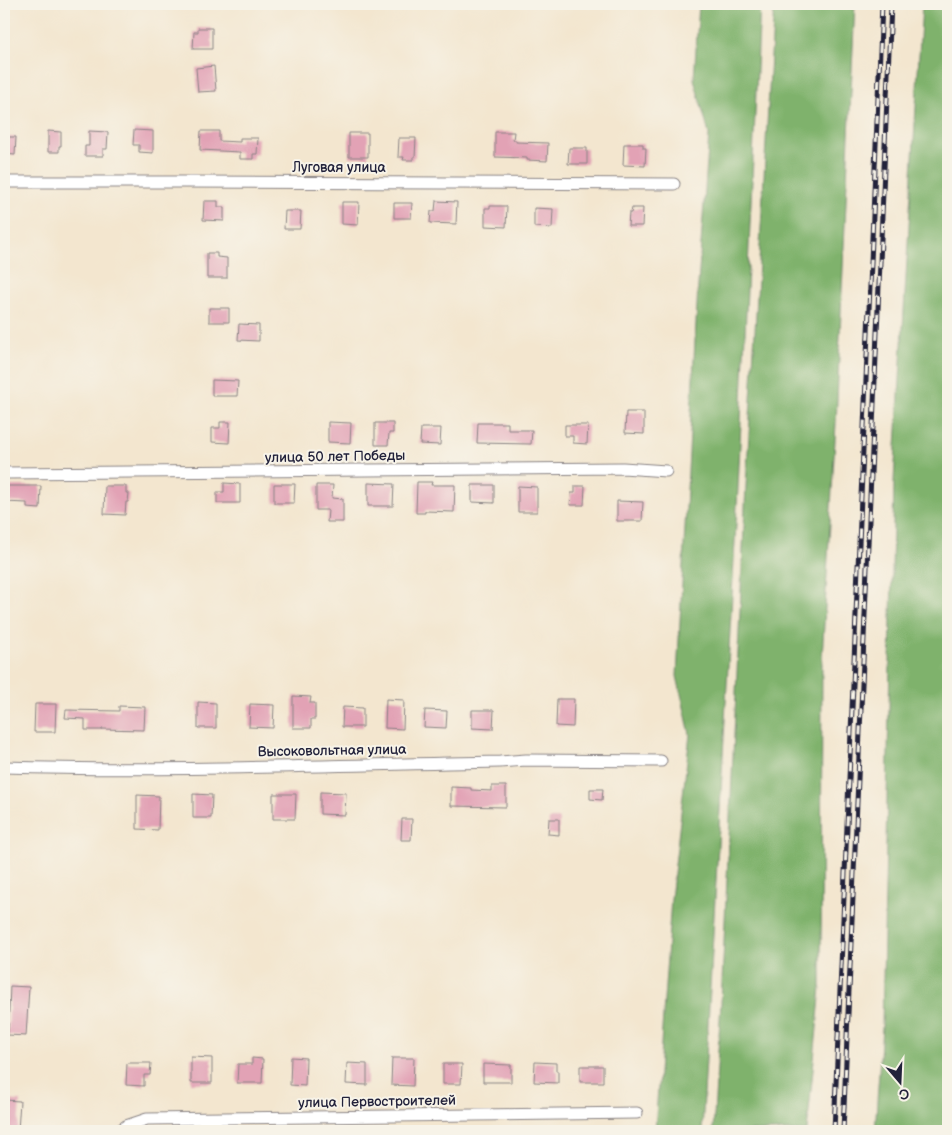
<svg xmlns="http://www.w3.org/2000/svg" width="952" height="1135" viewBox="0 0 952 1135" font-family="'Balsamiq Sans',sans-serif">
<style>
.forest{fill:#7fb26c;stroke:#506a54}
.building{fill:#e2a2b5}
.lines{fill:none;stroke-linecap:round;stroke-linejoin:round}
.minor-casing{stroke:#8a8485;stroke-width:13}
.minor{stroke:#fff;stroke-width:11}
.rail-casing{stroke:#22223b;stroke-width:5}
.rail{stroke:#f7f3e8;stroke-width:3;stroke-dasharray:9;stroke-linecap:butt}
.labels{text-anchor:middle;stroke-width:4;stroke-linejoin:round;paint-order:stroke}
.street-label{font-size:14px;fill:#22223b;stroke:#f7f3e8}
</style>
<rect width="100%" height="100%" fill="#f7f3e8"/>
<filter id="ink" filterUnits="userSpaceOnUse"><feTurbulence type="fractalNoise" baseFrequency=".02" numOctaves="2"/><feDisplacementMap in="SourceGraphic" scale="10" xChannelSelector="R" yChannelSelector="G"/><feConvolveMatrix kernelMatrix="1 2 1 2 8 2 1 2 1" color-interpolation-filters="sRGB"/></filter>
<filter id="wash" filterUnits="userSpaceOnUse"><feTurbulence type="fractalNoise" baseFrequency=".0096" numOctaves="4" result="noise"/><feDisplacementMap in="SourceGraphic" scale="20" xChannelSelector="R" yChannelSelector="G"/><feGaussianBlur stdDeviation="1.12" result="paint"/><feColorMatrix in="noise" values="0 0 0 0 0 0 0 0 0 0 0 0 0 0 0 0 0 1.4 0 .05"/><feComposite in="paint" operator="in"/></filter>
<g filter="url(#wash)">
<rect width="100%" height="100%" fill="#f3e6cf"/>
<!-- forest -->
<path class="forest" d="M699 4H760L738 488 702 1131H655L671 899 690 734 677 676 698 285 709 134 694 79Z
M774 4H855L836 423 822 658 821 987 807 1131H713L721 1003 746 486Z
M922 4H948V1131H875L882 1027 894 481Z"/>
<g id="blocks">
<!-- building -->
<path class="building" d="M198 28H212V49H193L194 32H198Z
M214 66 216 91 198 92 196 68Z
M134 130 153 131V153L139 152V145H133Z
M48 131 61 132V146H59V152H48Z
M89 131 108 132 107 149H103V156H85V146H89Z
M201 131H219V141L240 142V138H258L257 154H253V159H240V152L200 150Z
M495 132H514L513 140H516V142L548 143 547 161 527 160V158L495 157Z
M349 133H368V157H349Z
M4 137H16L15 155 4 154Z
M399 138H416L415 157H413V160H403L404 157H398Z
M624 144H643V148H646L645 166 623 165Z
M569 148H587V164H568Z
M204 201H218V207H224V221L203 220Z
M436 201 457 202 456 224 430 223 431 211H435Z
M342 202H359L358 225 342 224Z
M394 203H412L411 218H394Z
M490 206H507L506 227 485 226V208H490Z
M534 208 553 209 552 228 534 227Z
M632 208H643L642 226H628L629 213H631Z
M285 211H301L300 229H284Z
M207 253H217V257L227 258V278H207Z
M209 308H229V322H209Z
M239 324 259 325V341L238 340Z
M212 380 238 381 237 396H212Z
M626 412H644V434L625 433Z
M220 422H230L229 443 212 442V428H220Z
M328 422 351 423 350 443 328 442Z
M375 423H393V433H389L388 445H375Z
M478 423H508V430H532L531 444 477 443Z
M565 425H588L587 444 573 443V436H565Z
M421 428H441L440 445 420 444Z
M417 482H432L431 485H455L454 512 425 511V513H416Z
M224 483 240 484V503H217V492H224Z
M368 483 394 484 393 506H368Z
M274 484H295L294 503H274Z
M316 485H333L332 498 343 499V522H327L328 510H316Z
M472 485H494V503L472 502Z
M4 486H41L40 509 27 508V503L4 502Z
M105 486H126V493H129L128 502H126L125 515 104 514Z
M518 486 537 487V512H518Z
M575 486H585L584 505H570L571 493H575Z
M617 501 643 502 642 521H617Z
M293 696 311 697 310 703H315V719H311V728H293Z
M386 699 404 700 403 729 385 728Z
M557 699H574L573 727 556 726Z
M198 702 216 703V728H198Z
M35 704H56L55 732H34Z
M250 704 274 705 273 728 249 727Z
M119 706 145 707 144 730 102 729V730H85V719L65 718 66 710 119 711Z
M343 707 363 708V727H342Z
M425 710 447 711 446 728 424 727Z
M472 710H494L493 729 472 728Z
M492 786H506V807L451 806V787L471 788V790L492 791Z
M590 789H603L602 800 590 799Z
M320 792 346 793 345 815 320 814Z
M193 794 212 795 211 818H193Z
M273 794H296L295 819H273Z
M137 795 159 796 158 830 137 829Z
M402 819H412L411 840H401Z
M549 819H559V835L548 834Z
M10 986 29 987 26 1036 8 1035Z
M191 1057 212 1058V1083H191Z
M291 1057 306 1058 305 1086 290 1085Z
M252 1058 263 1059 262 1083H237L238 1064H252Z
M392 1058H414L413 1086 391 1085Z
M535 1062 556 1063V1071H558V1083L534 1082Z
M127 1063H151L150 1075H144V1086L126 1085Z
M347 1063 367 1064V1085L346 1084Z
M443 1064H462L461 1084H443Z
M483 1064 511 1065V1082H483Z
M580 1066H603V1082H580Z
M4 1100 20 1101 18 1131H4Z"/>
</g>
</g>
<g filter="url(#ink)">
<use href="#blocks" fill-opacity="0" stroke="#8a8485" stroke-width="1"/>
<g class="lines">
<!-- minor casing -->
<g class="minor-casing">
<path id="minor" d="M4 182H182L674 184
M4 473 623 468 666 471
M4 767C169 772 335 765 500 762L526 760 661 761
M119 1131 126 1126 147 1119 637 1113"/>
</g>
<!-- minor -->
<use href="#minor" class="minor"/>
<!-- rail casing -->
<g class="rail-casing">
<path id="rail" d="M834 1131 882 4
M843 1131 891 4"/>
</g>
<!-- rail -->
<use href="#rail" class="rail"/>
</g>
</g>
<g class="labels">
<!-- street labels -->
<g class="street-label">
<text x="339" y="172">Луговая улица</text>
<text transform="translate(335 456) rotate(-1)" y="5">улица 50 лет Победы</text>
<text transform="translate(332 750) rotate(-1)" y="5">Высоковольтная улица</text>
<text transform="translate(377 1101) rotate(-1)" y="5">улица Первостроителей</text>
</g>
</g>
<!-- margin -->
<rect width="952" height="1135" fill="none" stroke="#f7f3e8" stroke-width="20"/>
<!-- north arrow -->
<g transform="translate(900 1082) rotate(161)" stroke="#f7f3e8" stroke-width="4" paint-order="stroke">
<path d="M0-4L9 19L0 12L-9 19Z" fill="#22223b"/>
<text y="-8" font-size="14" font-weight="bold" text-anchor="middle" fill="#22223b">С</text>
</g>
</svg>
